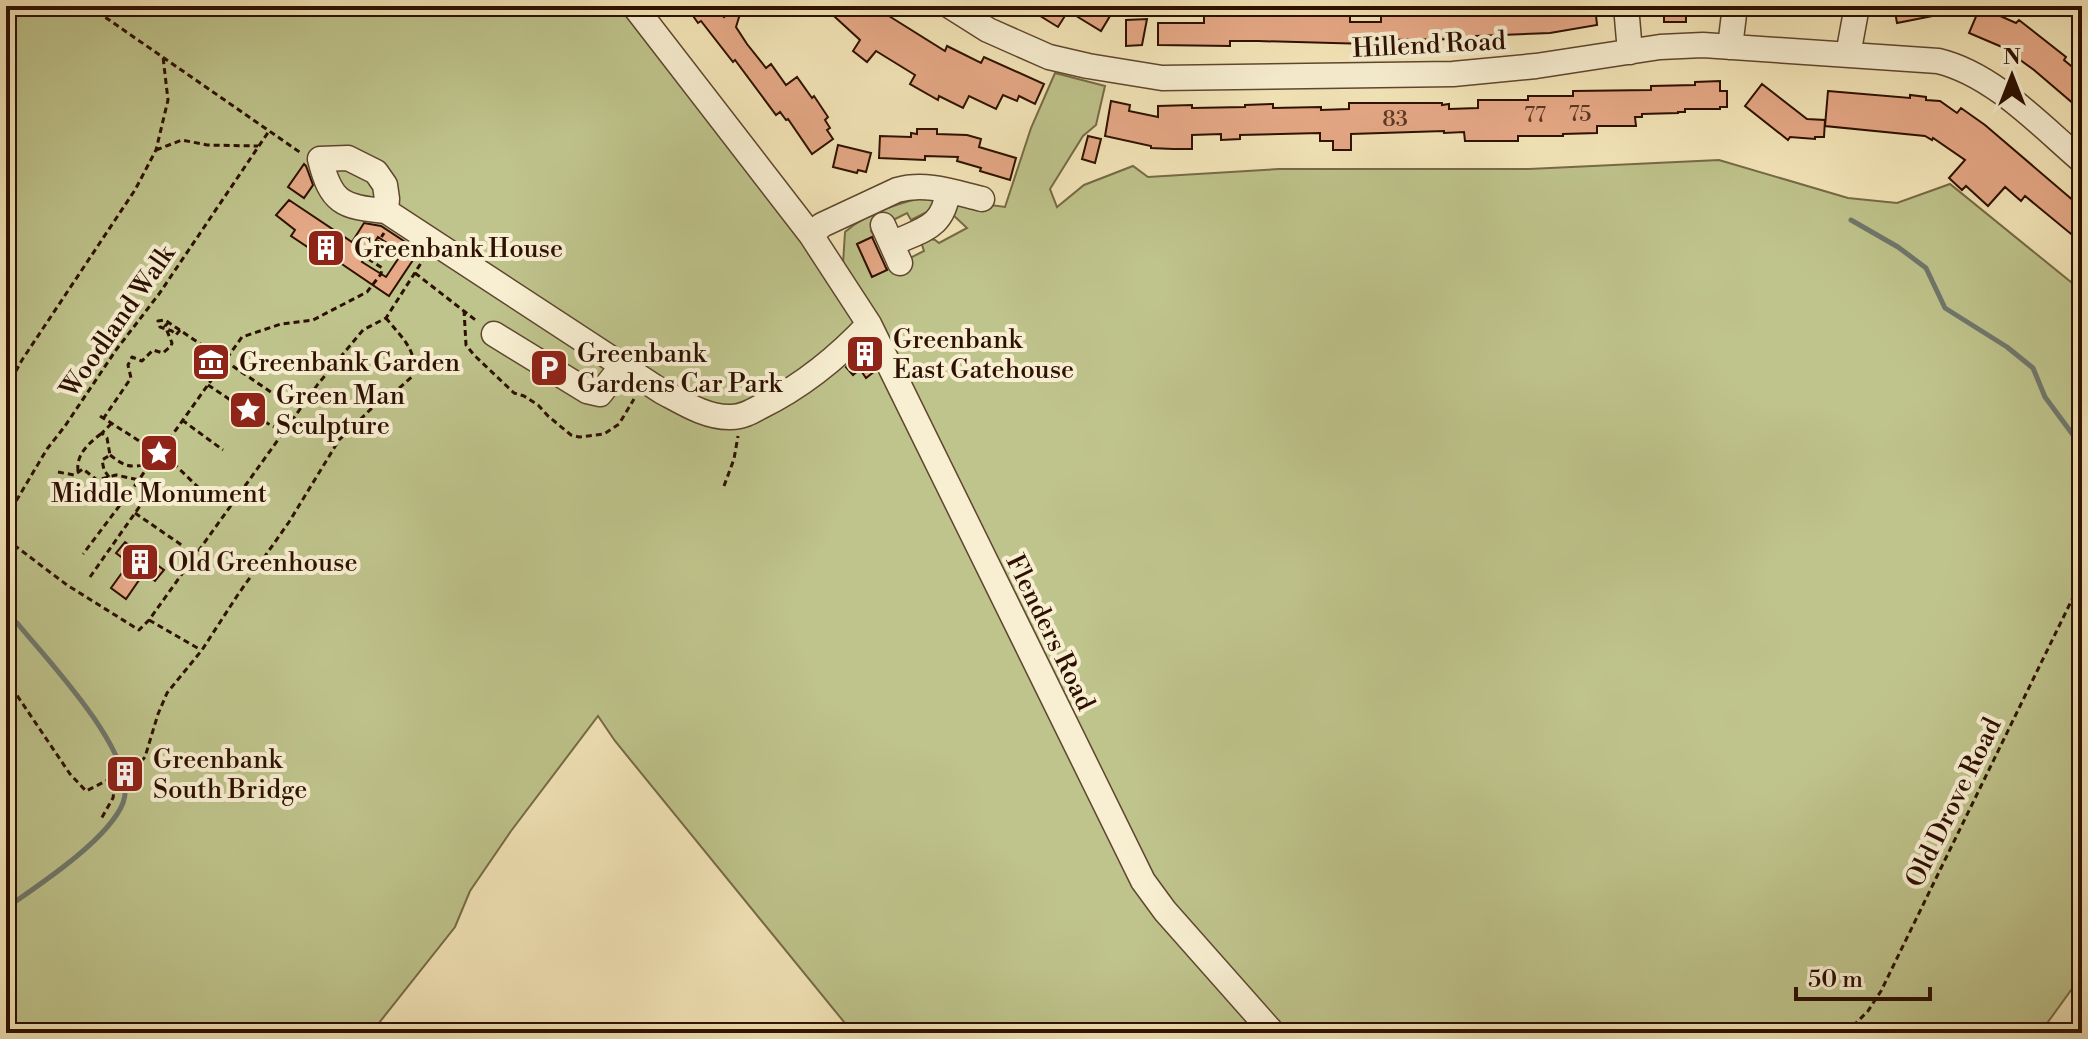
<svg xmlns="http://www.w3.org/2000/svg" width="2088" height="1039" viewBox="0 0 2088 1039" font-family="'Libre Bodoni',serif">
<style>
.green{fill:#bfc48c;stroke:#766a46;stroke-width:2}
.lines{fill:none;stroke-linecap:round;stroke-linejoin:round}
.stream{stroke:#70786d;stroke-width:5}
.building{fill:#e6a987;stroke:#2d1000;stroke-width:2;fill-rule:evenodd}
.minor-casing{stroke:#5f462e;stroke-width:27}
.path{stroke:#2d1000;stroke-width:3;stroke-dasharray:6 4;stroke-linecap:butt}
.minor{stroke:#f8efd2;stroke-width:24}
.labels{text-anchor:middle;stroke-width:8;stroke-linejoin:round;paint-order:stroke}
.number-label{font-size:22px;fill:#5b3622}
.street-label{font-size:26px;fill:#2d1000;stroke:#f8efd2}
.poi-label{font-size:26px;fill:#2d1000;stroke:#f8efd2;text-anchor:start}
</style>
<rect width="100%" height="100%" fill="#f4e6b9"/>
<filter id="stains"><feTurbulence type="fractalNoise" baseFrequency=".0025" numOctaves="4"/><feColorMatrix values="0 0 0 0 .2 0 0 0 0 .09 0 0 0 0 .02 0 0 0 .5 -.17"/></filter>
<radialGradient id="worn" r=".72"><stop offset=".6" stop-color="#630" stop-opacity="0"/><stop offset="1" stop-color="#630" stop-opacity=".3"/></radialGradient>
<!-- green -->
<path class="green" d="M6 6H626L821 263 897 387 1112 836 1264 1033H853L615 741 598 716 511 831 470 891 455 927 371 1033H6Z
M1055 73 1105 86 1096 125 1083 136 1050 189 1057 207 1084 185 1133 166 1148 177 1279 169H1529L1719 160 1848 198 1897 203 1950 184 2082 291V975L2040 1033H1286L1199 939 1151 879 863 293 843 264 845 232C866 213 906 200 934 196L937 207 911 220 907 213 871 231 874 236 857 244 872 277 924 251 919 236 935 240 939 243 967 228 952 214 957 204H983L1005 207 1031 128Z"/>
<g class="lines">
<!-- stream -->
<path class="stream" d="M1851 220 1898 247 1926 268 1945 308 2007 347 2033 368 2045 397 2082 447
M6 614 18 624C46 659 141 757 123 803 108 840 39 885 6 908"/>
</g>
<!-- building -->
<path class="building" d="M686 6H722L718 9 724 17 728 14H740L736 27 747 44 766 68 771 64 786 85 797 77 812 98 814 96 828 117 825 120 830 128 827 130 833 139 812 154 788 119 786 120 780 112 776 115 735 60 733 62 701 21 698 23Z
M823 6H878L889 16 945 51 947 46 981 63 984 57 1044 84 1035 104 1019 96 1017 101 1003 95 996 109 969 96 963 108 939 96 938 100 910 84 915 75 876 51 867 62 853 51 860 40Z
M1024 6H1116L1101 31 1068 11 1058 27Z
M1426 6H1595L1597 25 1550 33 1476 36V39L1368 40V44L1258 41H1230V46L1158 45V23H1204V15H1242V11H1290V12L1313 14H1350V22H1381V13L1425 14Z
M1664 6H1686V22H1664Z
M1894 6H1947L1948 13 1897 23Z
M1980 7 2016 23 2019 20 2066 57 2064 60 2082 75V111L2034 70 2002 47 1969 33Z
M1147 19 1142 45 1126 46V20Z
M1720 81V91H1727V107H1720V109H1685V112H1678V113L1642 114V117H1635L1636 126H1597V133L1563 134V136H1518V141H1465L1464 132 1444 133V131L1351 134V150H1333V141H1320V133L1240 135V139L1221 140V134L1192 135V149H1173L1151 148V146L1105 136 1111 101 1130 105 1129 111 1158 117V106L1192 105V108L1245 107V105L1273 104V108L1321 107V110L1349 109V103H1442V105L1449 104V109L1478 108V100H1528V96H1573V91L1651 90V86L1695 85V82Z
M1762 84 1807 119 1825 120 1824 137H1815V139L1790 137 1788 140 1745 106Z
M1828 91 1910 98V95L1926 97V100L1940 101 1957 113 1961 108 1985 125 2082 208V243L2025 196 2021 201 2005 187 1988 206 1966 186 1962 190 1949 178 1965 160 1933 138 1932 140 1925 136 1825 126Z
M917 129H937V134L967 135 981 139 979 147 1016 158 1010 180 980 171 981 168 957 161 958 157 925 156V160L879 158 880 136 911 137V133L917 134Z
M1088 136 1101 139 1095 163 1082 159Z
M838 145 871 153 866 172 858 170 857 173 833 167Z
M304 164 306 166 313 185 304 198 288 187Z
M289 200 352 242 364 223 381 226 419 251 389 296 330 256 327 260 291 236 295 230 276 215ZM378 237 402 253 386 277 362 262Z
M872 237 887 270 872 277 857 244Z
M865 350 875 371 866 378 860 369 853 375 846 367Z
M125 542 164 570 155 581 144 573 126 599 111 588 129 563 116 553Z"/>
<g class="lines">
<!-- minor casing -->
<g class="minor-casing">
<path id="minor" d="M634 6 811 235 869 324 1143 881 1165 911 1273 1033
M950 6 988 30 1049 57 1088 66 1162 78 1453 74 1536 66 1660 47 1703 45 1938 61C1993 74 2040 125 2082 161
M1626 6 1630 52
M1730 47 1735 6
M1848 55 1857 6
M386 211 387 199 385 185 376 172 348 158 320 159C331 203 342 207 386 211L661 391C682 402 706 418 731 417 742 417 751 412 760 407 801 387 838 357 869 324
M883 225 900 263
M811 235 822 225 897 190C926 182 953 192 982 199
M892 244C922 229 943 229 948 191
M494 334 587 391 600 394 622 366"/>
</g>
<!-- path -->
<path class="path" d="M89 6 301 153
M156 150 182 140 207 145 258 146
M415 273 478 322
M464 310 466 345 474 355 514 393 524 396 538 405 548 416 571 435 579 437 604 434 619 424 634 399
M180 330 176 335 172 331 160 327 158 321 165 320 287 403
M208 385 244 409 248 408 249 413 283 432
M6 389 22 360 135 190 156 150 168 100 163 57
M248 408 253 401
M100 416 152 449
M103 419 131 378 128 365 132 357 142 361 153 350 163 353 171 346 172 343 165 326 168 323
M182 420 223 450
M238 423 245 413H249
M150 454a8 8 0 1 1 16 0a8 8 0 1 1-16 0Z
M163 448 242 337 281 324 313 320 367 292 381 274 382 268 370 260V255L384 233
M110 455C126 467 129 468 149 464
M166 456 204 493
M78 471C76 454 89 443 102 433
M58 472 74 475 83 469 97 480 116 475 139 480 83 554
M109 477 104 470 102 460 110 455 107 438 102 433 111 424
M724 486 734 459 738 436
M135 513 183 546
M6 518 47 449 65 426 116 350 159 294 269 131
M6 539 67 585 139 630 149 620 318 384 363 330 386 318 423 260
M90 577 147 496 139 480 152 460
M149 620 201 650
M6 679 70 774 86 791 116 776 113 798 101 819
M116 776 133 771 145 757 158 714 167 693 202 650 237 596 289 522 339 440 375 405 397 390 414 375C417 349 401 337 386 318
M1846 1033 1868 1011 1881 991 2082 579"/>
<!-- minor -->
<use href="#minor" class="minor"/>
</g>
<!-- icons -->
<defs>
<g id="building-square" transform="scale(2)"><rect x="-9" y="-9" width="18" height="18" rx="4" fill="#8f2418" stroke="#f8efd2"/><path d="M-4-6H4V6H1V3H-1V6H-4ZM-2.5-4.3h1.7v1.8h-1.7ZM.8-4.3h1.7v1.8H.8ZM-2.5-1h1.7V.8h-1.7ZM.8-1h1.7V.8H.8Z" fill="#fff"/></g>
<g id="museum-square" transform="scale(2)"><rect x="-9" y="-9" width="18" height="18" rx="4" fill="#8f2418" stroke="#f8efd2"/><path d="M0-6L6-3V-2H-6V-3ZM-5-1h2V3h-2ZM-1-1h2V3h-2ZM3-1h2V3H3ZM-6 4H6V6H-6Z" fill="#fff"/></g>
<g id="parking-square" transform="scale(2)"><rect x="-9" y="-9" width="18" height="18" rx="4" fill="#8f2418" stroke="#f8efd2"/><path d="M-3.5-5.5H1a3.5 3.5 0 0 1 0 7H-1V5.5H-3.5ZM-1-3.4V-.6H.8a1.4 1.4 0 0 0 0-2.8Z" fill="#fff"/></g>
<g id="sight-square" transform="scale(2)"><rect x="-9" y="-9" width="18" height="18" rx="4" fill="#8f2418" stroke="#f8efd2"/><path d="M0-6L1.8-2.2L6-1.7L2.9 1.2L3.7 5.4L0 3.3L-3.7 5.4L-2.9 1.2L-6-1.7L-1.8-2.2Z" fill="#fff"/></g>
</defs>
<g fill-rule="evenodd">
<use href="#building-square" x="326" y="248"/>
<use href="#building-square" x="865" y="354"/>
<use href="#museum-square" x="211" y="362"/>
<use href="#parking-square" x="549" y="368"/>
<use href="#sight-square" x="248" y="410"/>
<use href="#sight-square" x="159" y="453"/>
<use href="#building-square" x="140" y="562"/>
<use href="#building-square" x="125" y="774"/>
</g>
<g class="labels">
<!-- number labels -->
<g class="number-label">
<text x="1580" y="121">75</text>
<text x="1535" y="122">77</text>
<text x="1395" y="126">83</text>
</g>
<!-- street labels -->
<g class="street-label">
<text transform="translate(1429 44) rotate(-3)" y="9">Hillend Road</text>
<text transform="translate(117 321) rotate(-55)" y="9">Woodland Walk</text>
<text transform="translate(1051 632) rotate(64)" y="9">Flenders Road</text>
<text transform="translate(1953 802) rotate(-64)" y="9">Old Drove Road</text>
</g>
<!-- poi labels -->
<g class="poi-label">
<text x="354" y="257">Greenbank House</text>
<text x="893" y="348">Greenbank<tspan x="893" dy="30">East Gatehouse</tspan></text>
<text x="577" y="362">Greenbank<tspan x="577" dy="30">Gardens Car Park</tspan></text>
<text x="239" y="371">Greenbank Garden</text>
<text x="276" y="404">Green Man<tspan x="276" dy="30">Sculpture</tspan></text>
<text x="159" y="502" text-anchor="middle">Middle Monument</text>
<text x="168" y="571">Old Greenhouse</text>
<text x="153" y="768">Greenbank<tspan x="153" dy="30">South Bridge</tspan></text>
</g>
</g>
<!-- margin -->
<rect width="2088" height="1039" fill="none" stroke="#f4e6b9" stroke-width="32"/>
<rect x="8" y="8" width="2072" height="1023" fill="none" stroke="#2d1000" stroke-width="4"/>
<rect x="16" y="16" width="2056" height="1007" fill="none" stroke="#2d1000" stroke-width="2"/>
<!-- north arrow -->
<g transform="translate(2012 76)" stroke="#f8efd2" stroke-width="6" paint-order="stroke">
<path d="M0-6L14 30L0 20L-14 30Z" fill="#2d1000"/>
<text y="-12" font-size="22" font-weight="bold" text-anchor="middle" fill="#2d1000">N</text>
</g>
<!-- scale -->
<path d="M1796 987v12h134v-12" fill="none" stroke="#2d1000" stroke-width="4"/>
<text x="1808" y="987" font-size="24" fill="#2d1000" stroke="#f8efd2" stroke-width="6" paint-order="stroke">50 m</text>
<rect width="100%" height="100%" filter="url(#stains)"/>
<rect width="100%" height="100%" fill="url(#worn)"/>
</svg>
